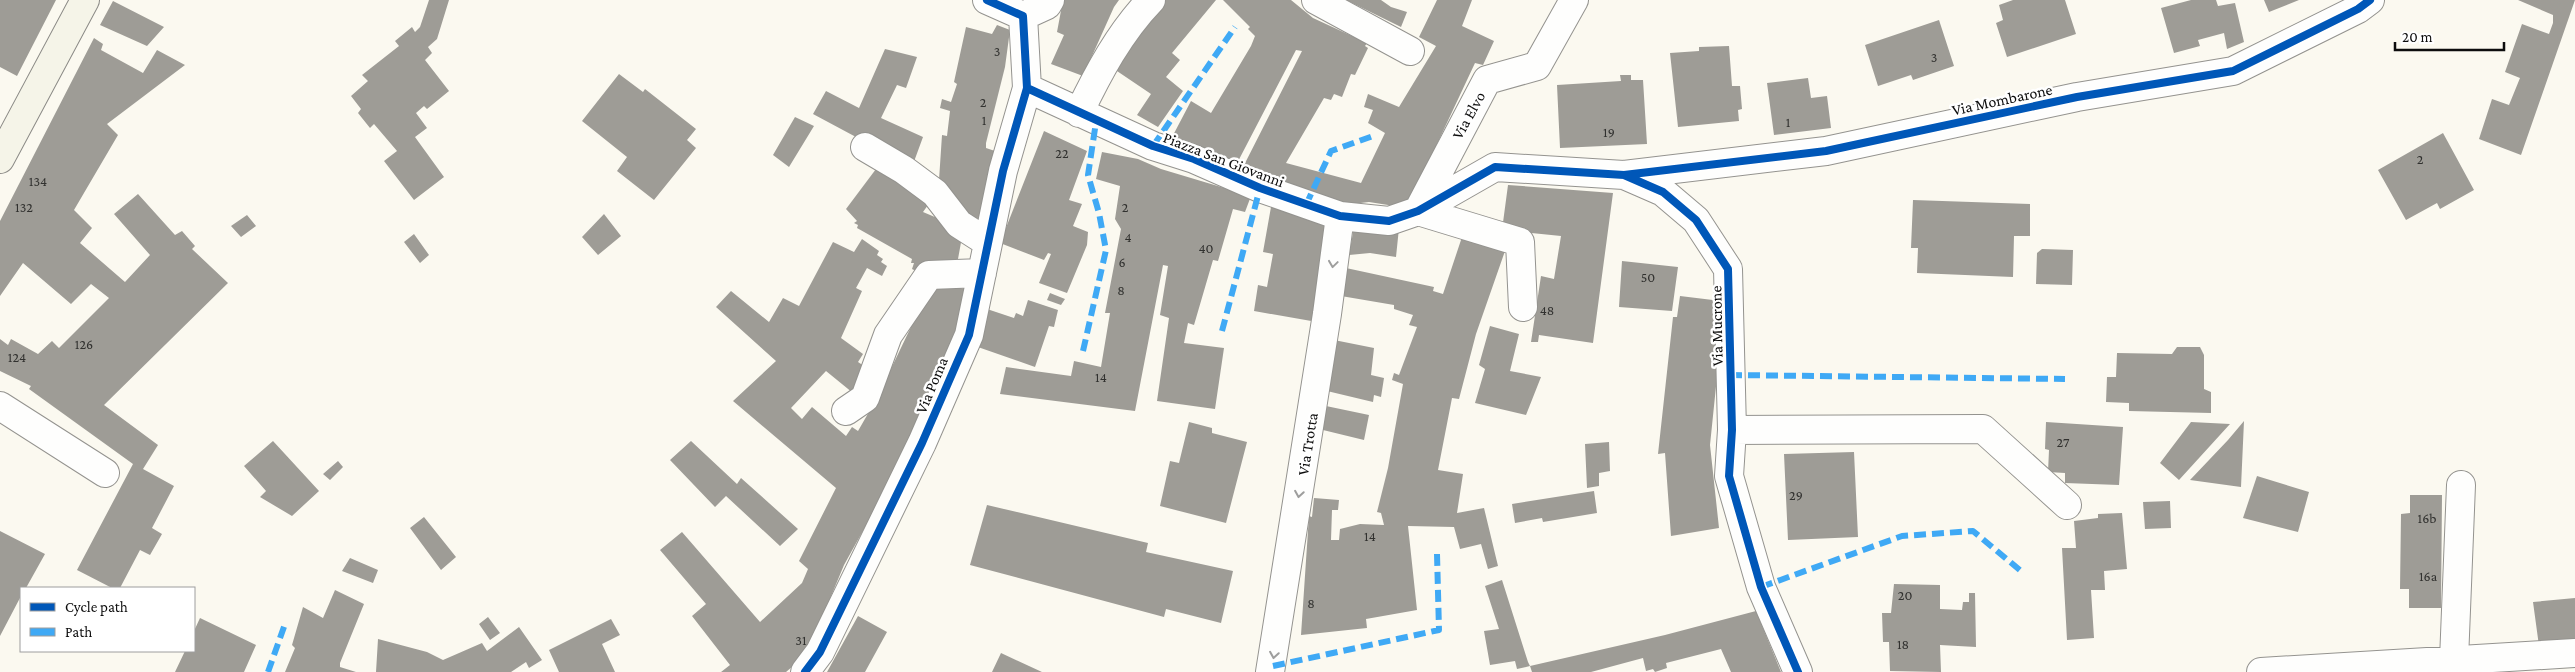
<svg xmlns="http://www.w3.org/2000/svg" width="2575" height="672" viewBox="0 0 2575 672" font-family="'Crimson Pro',serif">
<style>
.building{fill:#9e9c96}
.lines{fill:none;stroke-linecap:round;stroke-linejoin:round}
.minor-casing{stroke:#94938f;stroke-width:30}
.secondary-casing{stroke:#8b8a86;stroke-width:30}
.minor{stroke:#fefefd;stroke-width:28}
.secondary{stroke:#f5f4e8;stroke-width:28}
.quiet{stroke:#3fa9f5;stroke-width:6;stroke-dasharray:12 6;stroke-linecap:butt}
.cycleway-casing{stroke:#fff;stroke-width:11}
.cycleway{stroke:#0057b8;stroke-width:8}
.oneway{stroke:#9e9e9d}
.labels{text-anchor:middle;stroke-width:5;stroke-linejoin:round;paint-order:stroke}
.number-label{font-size:14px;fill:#31312f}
.street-label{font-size:16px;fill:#0d0d0d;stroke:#fff}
</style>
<rect width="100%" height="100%" fill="#fbf9f0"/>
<!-- building -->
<path class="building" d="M0 0H56L17 76 0 67Z
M429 0H449L437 39 428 47 432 53 425 60 449 91 427 109 424 106 416 113 427 128 415 137 444 177 414 200 384 161 397 151 374 124 370 128 358 113 361 109 351 96 368 81 362 75 399 46 395 41 412 27 415 32 420 27Z
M1063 0H1119L1114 7 1083 76 1051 64 1064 35 1057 32Z
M1161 0H1216L1172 53 1180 60 1166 77 1183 91 1158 127 1137 115 1151 94 1114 69Z
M1223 0H1291L1313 18 1367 43 1365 46 1368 48 1355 75 1351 74 1342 97 1334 94 1331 100 1324 98 1286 163 1361 183 1385 133 1368 123 1373 110 1364 107 1368 94 1399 107 1436 46 1419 37 1437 0H1472L1462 26 1494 41 1483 65 1475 63 1407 208 1369 202 1352 204 1339 202 1240 173 1302 51 1296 50 1233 171 1170 141 1191 101 1211 113 1251 46 1255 36 1248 29 1250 27Z
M1346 0H1381L1391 7 1407 12 1401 27Z
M2013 0H2065L2076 34 2007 57 1996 23 2003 20 1999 5Z
M2191 0H2216L2218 6 2235 3 2244 42 2227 49 2224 33 2198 40 2200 46 2174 53 2161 8Z
M2264 0H2299L2269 12Z
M2518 0H2575L2521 155 2479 139 2492 99 2509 105 2520 78 2505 72 2522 24 2549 34 2553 23V15Z
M113 1 164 27 147 46 100 25Z
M1939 20 1954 66 1913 80 1911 75 1878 86 1865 45Z
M997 25 1010 30 1005 67 986 143V148L998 152 980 215 974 223 939 180 942 135 947 136 950 111 940 108 942 99 951 102 957 84 954 82 966 27 992 34Z
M94 38 103 44 101 50 143 73 157 50 185 65 107 124 118 135 74 210 92 228 80 243 125 282 150 255 114 214 138 194 175 235 182 231 195 246 192 249 228 283 104 405 158 445 143 469 174 486 152 528 162 534 150 555 140 550 120 588H112L77 570 133 464 29 389 31 386 0 371V339L8 345 11 339 38 354 52 341 59 348 109 298 91 284 71 304 23 263 0 296V221Z
M1729 46 1732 86H1740L1742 109 1738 110 1739 121 1678 127 1670 53 1699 51V47Z
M885 49 917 57 906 88 897 85 881 118 923 137 912 167 813 114 826 91 859 108Z
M619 74 643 92 645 89 696 129 687 140 696 148 654 200 617 171 627 157 582 121Z
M1620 75H1631V80H1643L1647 144 1560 148 1557 85 1621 81Z
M1808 78 1811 98 1827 96 1831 128 1774 135 1767 83Z
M795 117 814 126 789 167 773 155Z
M1044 131 1087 151 1069 200 1082 204 1073 226 1088 232 1087 245 1067 293 1039 283 1051 254 1048 253 1044 260 1000 243Z
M2443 133 2474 190 2440 209 2437 203 2406 220 2378 170Z
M1102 152 1138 159 1161 169 1251 196 1245 212 1233 209 1218 261 1213 260 1194 325 1188 323 1184 343 1224 348 1215 409 1157 401 1169 318 1160 315 1168 266 1163 265 1135 411 1000 394 1006 367 1071 376 1074 361 1101 367 1110 313H1105L1121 229 1115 219 1120 186 1096 179Z
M882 161 928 205 923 212 949 223 962 237 956 270 919 264 916 271 912 269 914 263H911L912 259 857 228 858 225 854 223 857 221 846 209Z
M1508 185 1613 193 1593 343 1539 335 1538 342H1531L1541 276 1554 279 1561 236 1502 230Z
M1913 200 2030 204V236H2014L2013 277 1917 273 1918 248H1911Z
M1271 207 1328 221 1317 322 1254 311 1258 285 1267 287 1273 254 1263 252Z
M604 214 621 236 598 255 582 237Z
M247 215 256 226 241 237 231 226Z
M1354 227 1399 228 1396 257 1370 253 1349 255Z
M414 234 429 255 420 263 404 242Z
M1462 237 1505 251 1476 334 1459 399 1452 398 1438 470 1463 474 1457 513 1484 508 1498 566 1488 569 1481 544 1460 549 1454 527 1408 526 1417 610 1366 619 1367 628 1301 635 1309 516 1312 517 1314 498 1339 500 1338 510H1332L1331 540H1339L1340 529 1360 524 1384 525 1381 513 1377 512 1388 468 1403 384 1392 380 1394 373 1399 375 1417 327 1409 325 1413 315 1394 309V305L1341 296 1346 268 1434 287 1433 291 1443 294Z
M862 239 879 251 877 255 883 259 881 262 887 266 882 276 867 268 856 288 862 291 841 338 863 354 858 362 870 370 853 393 826 371 791 408 802 419 812 407 846 436 852 427 858 431 877 398 932 283 971 290 962 327 891 480 844 565 807 654 786 672H721L730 665 692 616 706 604 660 550 682 532 760 622 802 583 808 569 799 561 836 488 733 401 776 361 716 307 731 291 769 322 783 298 799 306 833 242 854 252Z
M2042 249 2073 250 2072 285 2036 284 2037 253Z
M1622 261 1678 267 1672 311 1619 307Z
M1050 293 1065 299 1061 305 1047 300Z
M1680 296 1721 301 1718 367 1710 445 1719 528 1671 536 1665 453 1658 454 1673 317H1677Z
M1028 300 1058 310 1054 327 1049 326 1035 367 975 346 987 309 1014 318 1016 313 1023 316Z
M1490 326 1519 334 1510 371 1541 377 1526 415 1475 403 1485 369 1479 365Z
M1334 340 1374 348 1371 375 1384 378 1381 397 1374 395 1373 402 1327 391Z
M2177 347H2200L2204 355V389L2211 392V413L2129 411V403L2106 402 2107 377H2116L2117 353 2172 354Z
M1326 406 1369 415 1364 440 1323 430Z
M2244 421 2241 487 2190 480 2228 440Z
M1189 422 1212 428V433L1247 442 1226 523 1160 506 1170 461 1179 463Z
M2046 422 2123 427 2119 485 2065 483V473L2048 472 2049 450 2045 449Z
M2191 422 2230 424 2179 480 2160 463Z
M273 441 319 491 292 516 260 497 266 491 244 466Z
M691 441 737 484 741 478 798 529 780 546 726 496 715 507 670 460Z
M1609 442 1610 471 1599 473V486L1587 488 1585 444Z
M1854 452 1858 537 1788 540 1784 454Z
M338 461 343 467 330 480 323 474Z
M2257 476 2309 492 2298 532 2243 518Z
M1594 491 1597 513 1543 522 1542 518 1515 523 1512 504Z
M2410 495H2442L2441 608H2409V589H2400L2401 514 2410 513Z
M2170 501 2171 528 2145 529 2143 502Z
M987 505 1148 543 1146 552 1233 571 1221 623 1166 609 1164 617 970 565Z
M2122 513 2127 569 2104 571 2105 590H2091L2094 638 2067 640 2062 548H2076L2074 521 2098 518V514Z
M424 517 456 557 441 570 410 528Z
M0 531 45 554 26 588H21V596L0 636Z
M350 558 378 570 373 583 342 571Z
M1502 580 1528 662 1530 666 1665 635 1756 611 1781 672H1731L1721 649 1666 663 1667 668 1655 672 1653 669 1646 671 1643 658 1591 672H1532L1530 666 1517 669 1515 661 1490 665 1484 631 1499 629 1485 586Z
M1894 584 1940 585V609L1962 610 1963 602H1969V593H1975L1976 647 1940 645 1941 672 1890 671 1889 642H1883L1882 613H1891Z
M335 590 364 604 340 663V667L356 672H285L295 648 292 645 303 607 323 618Z
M2575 598V643L2539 646 2533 602Z
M858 616 887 632 865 672H827Z
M488 617 500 633 490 640 479 624Z
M200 618 256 645 244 672H175L185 651H194V631Z
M611 619 620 635 602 644 615 672H559L549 650Z
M519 627 542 660 529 668 526 662 511 672H376L378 639 427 652 443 660 482 643 487 651Z
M1001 653 1042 672H992Z"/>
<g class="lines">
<!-- minor casing -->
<g class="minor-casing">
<path id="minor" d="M1316 0 1410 51
M1023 16 1047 5 1050 0
M1027 88 1153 146 1194 159 1260 188 1340 216 1389 221 1418 211 1495 167 1624 175 1663 192 1696 220 1728 269 1732 430 1729 476 1761 587 1798 672
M1079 113C1098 73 1120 32 1151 0
M865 147 904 170 935 193 959 224 987 242
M1624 175 1826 151 2077 97 2233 71 2358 9 2370 0
M1418 211 1487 80 1537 66 1574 0
M1418 211 1520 242 1523 307
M0 406 105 473
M846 411 865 398 888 335 929 275 982 273
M1732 430 1983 429 2067 505
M2454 660 2461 485
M805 672 820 652 922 443 969 335 1003 171 1027 88 1023 16 987 0
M1270 672 1327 314 1340 216
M2261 672 2575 653"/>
</g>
<!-- secondary casing -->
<g class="secondary-casing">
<path id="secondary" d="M0 159 85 0"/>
</g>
<!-- minor -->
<use href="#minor" class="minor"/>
<!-- secondary -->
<use href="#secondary" class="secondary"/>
<!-- quiet -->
<path class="quiet" d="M1153 146 1235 27
M1306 205 1331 151 1373 136
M1222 331 1260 188
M1083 351 1106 250 1099 213 1088 175 1096 122
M1730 375 2065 379
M1761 587 1902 536 1973 531 2021 571
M1273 666 1439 630 1437 554
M268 672 285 624"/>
<!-- cycleway casing -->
<g class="cycleway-casing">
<path id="cycleway" d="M1027 88 1153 146 1194 159 1260 188 1340 216 1389 221 1418 211 1495 167 1624 175 1663 192 1696 220 1728 269 1732 430 1729 476 1761 587 1798 672
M1624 175 1826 151 2077 97 2233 71 2358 9 2370 0
M805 672 820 652 922 443 969 335 1003 171 1027 88 1023 16 987 0"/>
</g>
<!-- cycleway -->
<use href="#cycleway" class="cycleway"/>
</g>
<!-- one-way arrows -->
<defs><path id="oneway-chevron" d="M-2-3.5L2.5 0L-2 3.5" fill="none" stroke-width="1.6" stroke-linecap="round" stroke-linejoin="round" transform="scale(1.25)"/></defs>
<g class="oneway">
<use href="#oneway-chevron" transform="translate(1333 264) rotate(98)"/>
<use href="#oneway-chevron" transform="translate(1299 494) rotate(99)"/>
<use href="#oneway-chevron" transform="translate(1274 655) rotate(99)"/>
</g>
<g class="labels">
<!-- number labels -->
<g class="number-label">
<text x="997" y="56">3</text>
<text x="1934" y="62">3</text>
<text x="983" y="107">2</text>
<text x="984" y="125">1</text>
<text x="1788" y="127">1</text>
<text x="1609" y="137">19</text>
<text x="1062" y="158">22</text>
<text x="2420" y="164">2</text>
<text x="38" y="186">134</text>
<text x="24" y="212">132</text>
<text x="1125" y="212">2</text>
<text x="1128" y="242">4</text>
<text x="1206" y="253">40</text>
<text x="1122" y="267">6</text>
<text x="1648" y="282">50</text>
<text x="1121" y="295">8</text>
<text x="1547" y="315">48</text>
<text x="84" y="349">126</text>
<text x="17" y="362">124</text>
<text x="1101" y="382">14</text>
<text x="2063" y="447">27</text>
<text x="1796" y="500">29</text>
<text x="2427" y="523">16b</text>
<text x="1370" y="541">14</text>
<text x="2428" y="581">16a</text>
<text x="1905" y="600">20</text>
<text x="1311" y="608">8</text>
<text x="801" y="645">31</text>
<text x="1903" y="649">18</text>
</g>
<!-- street labels -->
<g class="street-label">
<text transform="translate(2002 99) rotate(-12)" y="6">Via Mombarone</text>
<text transform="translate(1468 115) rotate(-61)" y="6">Via Elvo</text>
<text transform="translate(1224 159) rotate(21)" y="6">Piazza San Giovanni</text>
<text transform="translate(1716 326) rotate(-91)" y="6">Via Mucrone</text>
<text transform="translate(931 385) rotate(-67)" y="6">Via Poma</text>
<text transform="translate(1307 444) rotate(-81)" y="6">Via Trotta</text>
</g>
</g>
<!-- legend -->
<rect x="20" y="587" width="175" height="65" fill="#ffffff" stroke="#9e9e9e"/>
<rect x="30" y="603" width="25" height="8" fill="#0057b8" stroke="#9e9e9e"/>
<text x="65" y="612" font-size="15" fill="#0d0d0d">Cycle path</text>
<rect x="30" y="628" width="25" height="8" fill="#3fa9f5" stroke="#9e9e9e"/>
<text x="65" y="637" font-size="15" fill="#0d0d0d">Path</text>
<!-- scale -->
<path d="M2395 42v8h109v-8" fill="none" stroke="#0d0d0d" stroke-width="2.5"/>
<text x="2402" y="42" font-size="15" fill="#0d0d0d" stroke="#ffffff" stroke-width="4" paint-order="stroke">20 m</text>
</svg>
